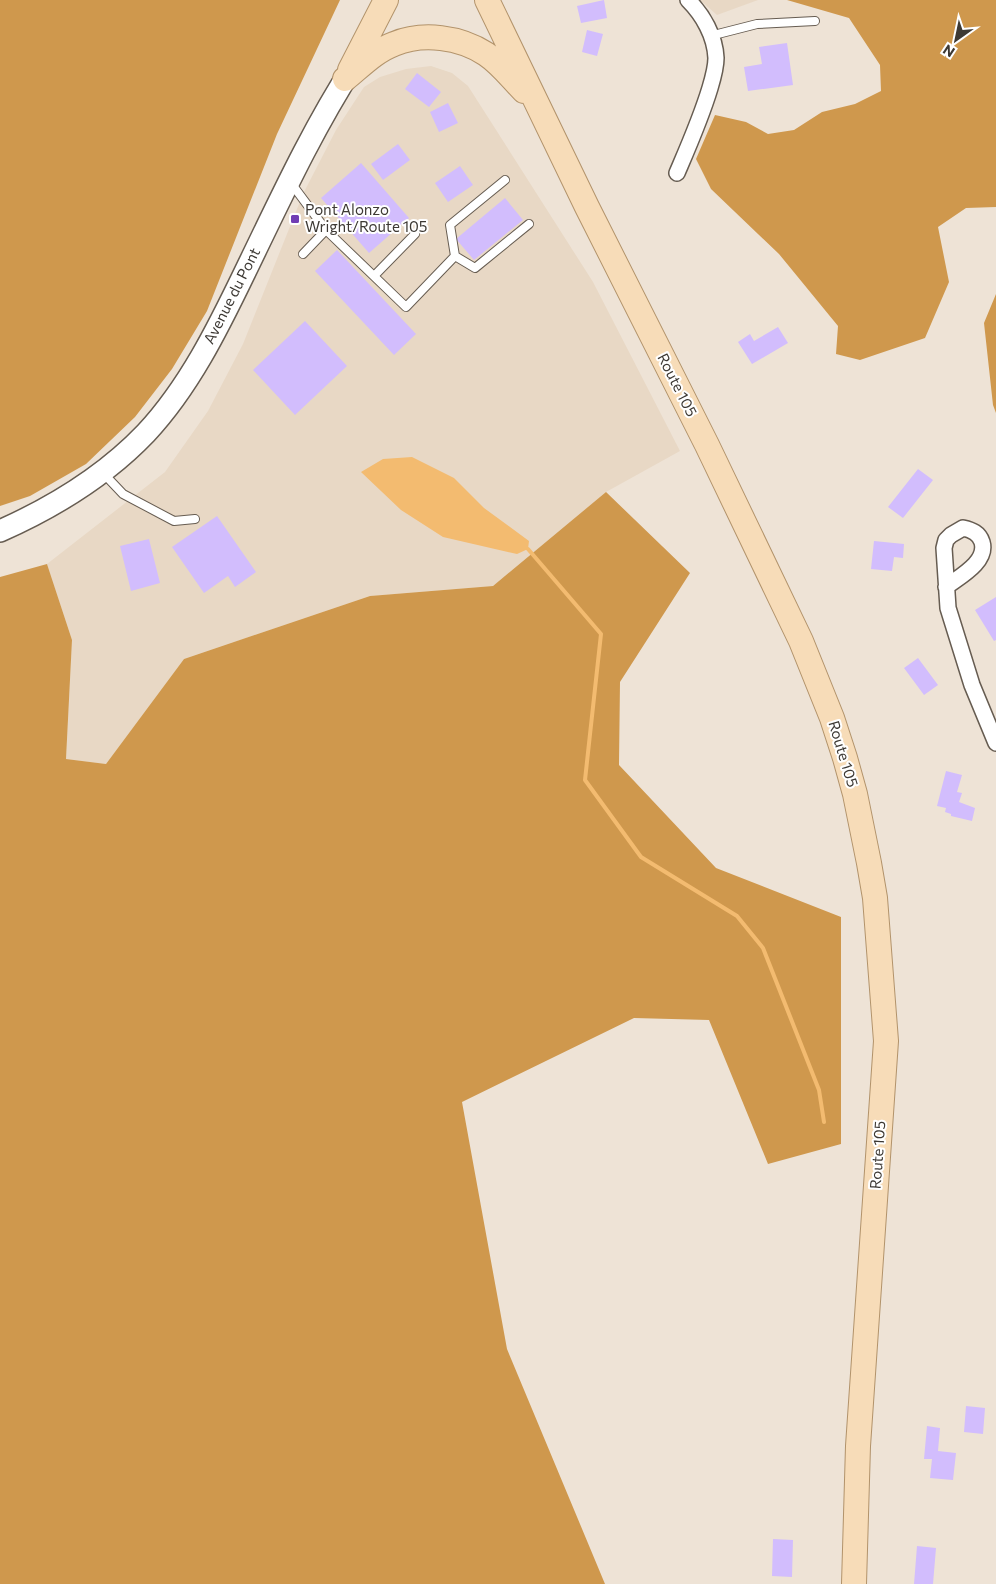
<svg xmlns="http://www.w3.org/2000/svg" width="996" height="1584" viewBox="0 0 996 1584" font-family="Commissioner,sans-serif">
<style>
.built{fill:#e8d8c5}
.forest{fill:#cf984d}
.water{fill:#f3bb70}
.lines{fill:none;stroke-linecap:round;stroke-linejoin:round}
.stream{stroke:#f3bb70;stroke-width:4}
.building{fill:#d2bdfd}
.lane-casing{stroke:#665c51;stroke-width:10}
.street-casing{stroke:#665c51;stroke-width:18}
.secondary-casing{stroke:#665c51;stroke-width:24}
.primary-casing{stroke:#b2936b;stroke-width:26}
.lane{stroke:#fff;stroke-width:8}
.street{stroke:#fff;stroke-width:15}
.secondary{stroke:#fff;stroke-width:21}
.primary{stroke:#f7dcb8;stroke-width:24}
.poi-dot{fill:#713db4;stroke:#fff;stroke-width:2}
.labels{text-anchor:middle;stroke-width:4;stroke-linejoin:round;paint-order:stroke}
.poi-label{font-size:15px;fill:#3d3934;stroke:#fff;text-anchor:start}
.street-label{font-size:15px;fill:#3d3934;stroke:#fff}
</style>
<rect width="100%" height="100%" fill="#eee3d6"/>
<!-- built -->
<path class="built" d="M700 0H758L717 15Z
M431 66 452 73 468 86 593 282 680 451 606 492 493 586 370 596 184 659 106 764 66 759 72 640 47 564 165 472 208 411 243 344 303 194 336 130 364 87 380 77 406 69Z"/>
<!-- forest -->
<path class="forest" d="M0 0H340L277 134 207 311 172 369 135 417 86 464 30 496 0 506Z
M787 0H996V207L966 208 938 227 949 282 925 338 860 360 836 354 838 326 779 254 711 189 696 159 715 115 746 122 768 134 794 130 822 112 855 104 881 91 880 65 849 18Z
M996 294V413L993 405 984 323Z
M606 492 690 573 620 682 619 765 716 868 841 917V1144L768 1164 709 1020 634 1018 462 1102 507 1349 605 1584H0V577L47 564 72 640 66 759 106 764 184 659 370 596 493 586Z"/>
<!-- water -->
<path class="water" d="M412 457 454 478 484 508 529 541 528 549 517 554 443 537 401 510 361 472 383 459Z"/>
<g class="lines">
<!-- stream -->
<path class="stream" d="M528 549 601 634 585 780 641 857 737 916 763 948 819 1090 824 1122"/>
</g>
<!-- building -->
<path class="building" d="M604 0 607 18 581 23 577 6Z
M587 30 603 34 597 56 582 52Z
M787 43 793 85 748 91 744 67 762 64 759 47Z
M417 73 441 92 429 107 405 89Z
M448 103 458 123 439 132 430 112Z
M398 144 410 160 383 180 371 164Z
M361 163 409 218 369 253 321 198Z
M460 166 473 185 448 202 435 183Z
M505 198 523 220 474 260 456 239Z
M337 250 416 334 394 355 315 271Z
M305 321 347 366 295 415 253 370Z
M778 327 788 343 752 364 738 342 750 334 754 341Z
M918 469 933 480 903 518 888 507Z
M217 516 256 572 235 587 228 576 204 593 172 547Z
M149 539 160 583 131 591 120 546Z
M874 541 904 544 903 558 894 557 892 571 871 569Z
M996 597V640L994 641 975 610Z
M918 658 938 685 924 695 904 668Z
M946 771 962 775 957 792 962 793 959 802 975 808 972 821 951 816V814L945 812 946 808 937 806Z
M966 1406 985 1408 983 1434 964 1432Z
M927 1426 940 1428 938 1451 956 1453 953 1480 930 1478 932 1459H924Z
M773 1539 793 1540 792 1577 772 1576Z
M917 1546 936 1548 933 1584H914Z"/>
<g class="lines">
<!-- lane casing -->
<g class="lane-casing">
<path id="lane" d="M710 36 757 24 815 21
M291 183 326 230 406 307 455 256 450 225 505 180
M303 254 326 230
M455 256 475 268 529 224
M374 276 415 234
M104 474 123 494 174 521 195 519"/>
</g>
<!-- street casing -->
<g class="street-casing">
<path id="street" d="M677 173C689 145 701 118 710 88 713 78 716 68 716 58 715 36 703 15 688 0
M946 587C959 577 988 562 982 542 979 533 972 530 963 528L951 535 946 540 944 548 948 608 972 685 996 743"/>
</g>
<!-- secondary casing -->
<g class="secondary-casing">
<path id="secondary" d="M0 531C54 507 105 476 146 433 189 387 218 328 245 272 279 202 312 130 354 65"/>
</g>
<!-- primary casing -->
<g class="primary-casing">
<path id="primary" d="M487 0 587 207 707 445 801 641 832 718 845 758 855 794 869 863 875 898 886 1041 858 1446 854 1584
M350 70 386 0
M345 79C360 67 375 51 394 44 423 32 460 37 486 54 501 64 512 79 524 91"/>
</g>
<!-- lane -->
<use href="#lane" class="lane"/>
<!-- street -->
<use href="#street" class="street"/>
<!-- secondary -->
<use href="#secondary" class="secondary"/>
<!-- primary -->
<use href="#primary" class="primary"/>
</g>
<!-- markers -->
<rect class="poi-dot" x="290" y="214" width="10" height="10" rx="2.5"/>
<g class="labels">
<!-- poi labels -->
<g class="poi-label">
<text x="305" y="215">Pont Alonzo<tspan x="305" dy="17">Wright/Route 105</tspan></text>
</g>
<!-- street labels -->
<g class="street-label">
<text transform="translate(232 296) rotate(-63)" y="5">Avenue du Pont</text>
<text transform="translate(677 385) rotate(63)" y="5">Route 105</text>
<text transform="translate(843 754) rotate(73)" y="5">Route 105</text>
<text transform="translate(878 1155) rotate(-86)" y="5">Route 105</text>
</g>
</g>
<!-- north arrow -->
<g transform="translate(956 40) rotate(213)" stroke="#ffffff" stroke-width="4" paint-order="stroke">
<path d="M0-4L9 19L0 12L-9 19Z" fill="#3d3934"/>
<text y="-8" font-size="14" font-weight="bold" text-anchor="middle" fill="#3d3934">N</text>
</g>
</svg>
